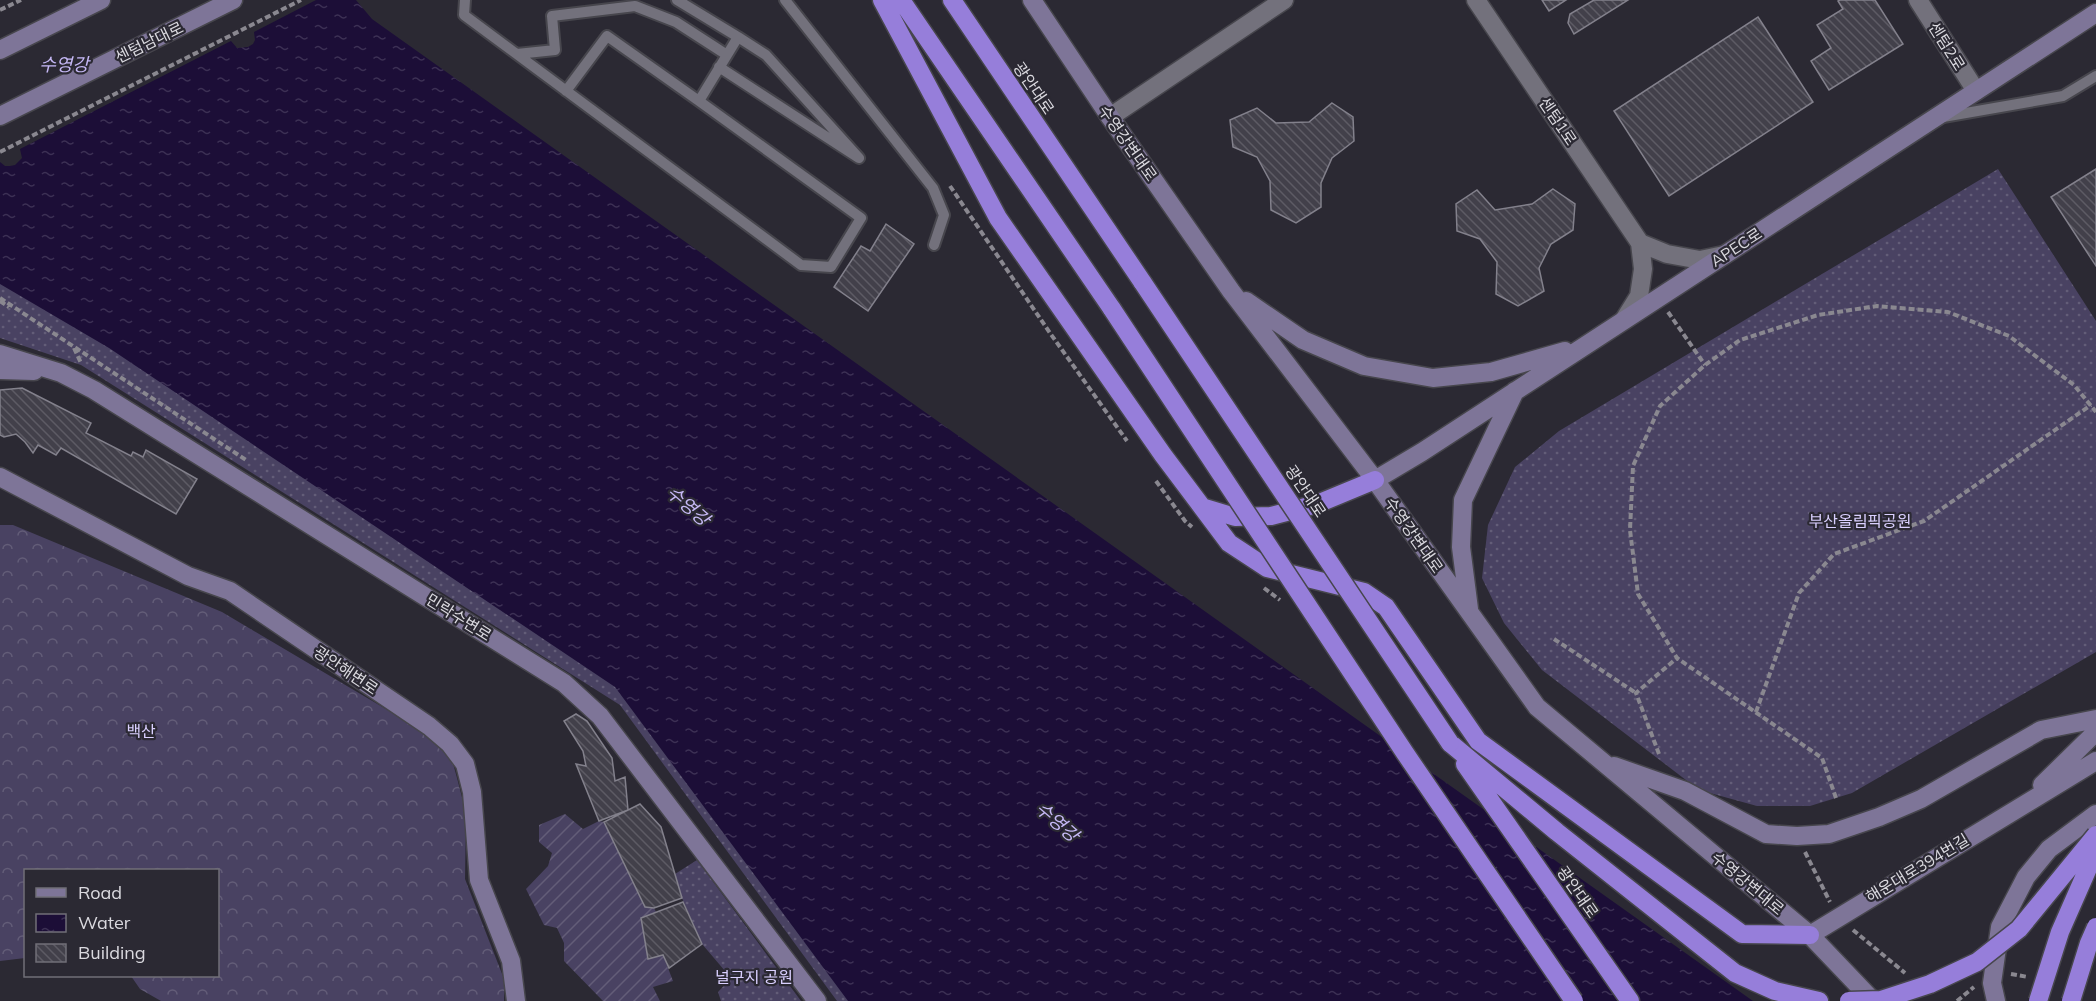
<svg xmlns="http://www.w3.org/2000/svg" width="2096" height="1001" viewBox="0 0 2096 1001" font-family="Mulish,'Noto Sans KR',sans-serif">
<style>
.grass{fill:url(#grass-dots)}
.forest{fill:url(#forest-crowns)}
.garden{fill:url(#garden-furrows)}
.water{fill:url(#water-ripples)}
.pier{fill:#2b2933}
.building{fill:url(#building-back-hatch);stroke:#83818c;stroke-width:1.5}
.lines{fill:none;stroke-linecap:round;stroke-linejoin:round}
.lane-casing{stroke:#47464d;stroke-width:14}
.street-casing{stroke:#47464d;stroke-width:21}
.secondary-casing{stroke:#47464d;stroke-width:21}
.highway-casing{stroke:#47464d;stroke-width:21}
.path{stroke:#8a8890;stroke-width:4;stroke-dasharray:6 3;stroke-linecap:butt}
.lane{stroke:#73717c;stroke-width:10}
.street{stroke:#73717c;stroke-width:18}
.secondary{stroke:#7e7598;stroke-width:18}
.highway{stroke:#967eda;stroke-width:18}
.highway-bridge-casing{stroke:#47464d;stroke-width:21;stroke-linecap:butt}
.highway-bridge{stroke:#967eda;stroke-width:18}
.labels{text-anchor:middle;stroke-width:4.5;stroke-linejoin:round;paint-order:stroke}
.street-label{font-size:16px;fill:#dad9df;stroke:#2b2933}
.park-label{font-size:16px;fill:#dad0ff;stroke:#2b2933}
.water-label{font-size:18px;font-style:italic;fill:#c5b8f5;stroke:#2b2933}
</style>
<defs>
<pattern id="grass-dots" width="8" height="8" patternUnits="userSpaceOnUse" patternTransform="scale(1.5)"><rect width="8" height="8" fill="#494262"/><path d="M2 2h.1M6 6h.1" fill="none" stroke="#635d78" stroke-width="1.8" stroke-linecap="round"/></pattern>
<pattern id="forest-crowns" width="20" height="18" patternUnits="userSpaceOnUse" patternTransform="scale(1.5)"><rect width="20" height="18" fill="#494262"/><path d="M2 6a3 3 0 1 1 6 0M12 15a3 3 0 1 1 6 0" fill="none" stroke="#635d78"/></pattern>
<pattern id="garden-furrows" width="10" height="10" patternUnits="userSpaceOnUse" patternTransform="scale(1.5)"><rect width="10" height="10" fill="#494262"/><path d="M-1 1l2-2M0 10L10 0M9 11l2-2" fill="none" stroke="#635d78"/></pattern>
<pattern id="water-ripples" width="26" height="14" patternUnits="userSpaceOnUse" patternTransform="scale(1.5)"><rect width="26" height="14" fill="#1c0e37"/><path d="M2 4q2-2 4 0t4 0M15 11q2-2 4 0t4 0" fill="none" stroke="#3c3054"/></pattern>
<pattern id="building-back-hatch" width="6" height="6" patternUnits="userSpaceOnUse" patternTransform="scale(1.5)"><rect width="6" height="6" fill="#42404a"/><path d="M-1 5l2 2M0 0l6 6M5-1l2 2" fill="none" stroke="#5d5b64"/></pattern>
</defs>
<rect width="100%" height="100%" fill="#2b2933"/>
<!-- grass -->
<path class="grass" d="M1998 169 2096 321V652L1852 793 1810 806H1757L1699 790 1542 670 1504 623 1482 578 1488 525 1515 467 1559 431Z
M0 255 633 669 884 1001H837L620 705 81 365 0 338Z
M697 860 801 1001H721L718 992 731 978 702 944 682 898 675 874Z"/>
<!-- forest -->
<path class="forest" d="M0 525H13L222 612 396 715 438 743 451 756 457 778 466 813 465 879 504 979V1001H161L140 989 131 976H218V870H26L25 958 0 961Z"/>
<!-- garden -->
<path class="garden" d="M565 814 583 829 599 821 604 822 645 907 654 908 656 912 641 918 648 959 663 955 673 981 653 987 660 1001H603L564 961V943L557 928 544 925 526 889 548 866 552 853 539 842V825Z"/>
<!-- water -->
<path class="water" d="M0 0H356L372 19 1753 1001H848L615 687 109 348 0 284Z"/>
<!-- pier -->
<path class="pier" d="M0 0H316L254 32 255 40 253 44 248 47 237 48 231 41 20 149 22 158 15 165 10 166H5L0 162Z"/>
<!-- building -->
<path class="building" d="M1542 0H1566L1549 11Z
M1594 0H1628L1574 34 1568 23 1570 14Z
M1840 0H1875L1903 44 1829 90 1811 61 1831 48 1817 25 1843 9 1838 1Z
M1758 17 1813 102 1669 196 1614 111Z
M1332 103 1353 117 1354 141 1332 158 1321 183V207L1296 223 1271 210 1270 181 1257 157 1233 147 1230 120 1257 108 1276 123 1309 122Z
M2096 169V266L2051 197Z
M1553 189 1575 204 1573 230 1551 244 1539 268 1544 291 1518 306 1496 294 1497 262 1480 239 1457 231 1456 204 1477 190 1495 210 1532 204Z
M886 224 914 244 868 311 834 287 861 246 870 251Z
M22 388 91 423 86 433 131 456 133 452 143 457 146 450 197 479 176 514 61 448 56 455 38 445 33 453 25 442 16 434 4 437 0 435V390Z
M576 714 587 721 612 758 615 781 625 777 628 810 599 821 576 764 586 766 583 751 564 721Z
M640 804 661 827 682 898 654 908 645 907 604 822Z
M683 902 702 944 669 968 663 955 648 959 641 918Z"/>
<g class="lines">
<!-- lane casing -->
<g class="lane-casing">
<path id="lane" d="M465 0 464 15 801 265 831 267 861 218 699 101 738 37 677 0
M785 0 933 188 944 215 934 245
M517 54 555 50 552 16 635 6 676 22 727 55
M719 67 859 158 766 55 738 37
M566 91 607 36 699 101
M1943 117 2063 96 2096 76"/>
</g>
<!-- street casing -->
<g class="street-casing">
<path id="street" d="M1476 0 1640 243 1643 269 1639 296 1624 320
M1918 0 1976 91
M1110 117 1284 0
M1640 243 1667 254 1700 260 1724 255"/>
</g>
<!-- secondary casing -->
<g class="secondary-casing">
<path id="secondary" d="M1032 0 1110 117 1231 291 1375 480 1537 707 1810 935 1873 1001
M0 50 101 0
M0 116 233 0
M1246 301 1303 340 1364 366 1433 378 1491 372 1565 351
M0 354 61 373 94 390 564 683 600 716 817 1001
M0 370 34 371
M0 477 188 576 230 591 429 726 450 744 465 764 472 792 479 880 511 961 516 1001
M1375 480 1422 452 2096 13
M1469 609 1461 547 1463 500 1515 391
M1614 766 1685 791 1766 834 1797 836 1829 834 1879 817 1921 799 2041 730 2096 719
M2042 785 2096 732
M1810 935 2096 761
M1996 1001 1992 983 2000 927 2026 877 2049 849 2096 814"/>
</g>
<!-- highway casing -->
<g class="highway-casing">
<path id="highway" d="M882 0 998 218 1163 455 1202 507 1235 517 1271 516 1317 504 1375 480
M901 0 1112 309
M952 0 1143 283
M1202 507 1229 543 1267 568 1364 592 1386 607 1478 741 1742 934 1810 935
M1450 743 1557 832 1735 973 1775 991 1819 1001
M1465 764 1630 1001"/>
</g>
<!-- path -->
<path class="path" d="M0 10 21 0
M0 152 301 0
M950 186 1050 333 1127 441
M0 298 246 460
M0 301 9 307
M1668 312 1705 365
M74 348 81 363
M1156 481 1185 521 1192 527
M1264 588 1280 600
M1554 639 1636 693
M1756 712 1799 593 1834 554 1924 521 2091 405
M1659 754 1636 693 1677 658
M1836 798 1822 758 1677 658 1638 594 1630 530 1633 466 1660 406 1705 365 1740 340 1818 315 1877 306 1948 312 2009 336 2074 385 2096 412
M1805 852 1830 902
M1853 930 1905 973
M2011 974 2028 977
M1957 1001 1974 987"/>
<!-- lane -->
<use href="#lane" class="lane"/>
<!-- street -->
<use href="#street" class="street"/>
<!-- secondary -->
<use href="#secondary" class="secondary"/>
<!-- highway -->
<use href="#highway" class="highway"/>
<!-- highway-bridge casing -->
<g class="highway-bridge-casing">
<path id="highway-bridge" d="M1143 283 1450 743
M1112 309 1405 753 1574 1001
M1849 1001 1881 1000 1930 984 1977 962 2019 929 2096 835
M2038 1001 2060 932 2096 850
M2071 1001 2089 943 2096 927"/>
</g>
<!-- highway-bridge -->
<use href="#highway-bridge" class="highway-bridge"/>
</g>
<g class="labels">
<!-- street labels -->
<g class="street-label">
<text transform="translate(149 42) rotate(-26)" y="6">센텀남대로</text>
<text transform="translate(1947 46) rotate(58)" y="6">센텀2로</text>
<text transform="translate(1034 88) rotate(56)" y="6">광안대로</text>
<text transform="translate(1558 121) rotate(56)" y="6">센텀1로</text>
<text transform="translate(1128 143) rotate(55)" y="6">수영강변대로</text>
<text transform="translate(1736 247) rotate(-33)" y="6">APEC로</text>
<text transform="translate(1306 491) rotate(56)" y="6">광안대로</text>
<text transform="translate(1414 535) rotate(55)" y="6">수영강변대로</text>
<text transform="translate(459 617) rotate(32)" y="6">민락수변로</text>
<text transform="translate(346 670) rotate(34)" y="6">광안해변로</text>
<text transform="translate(1917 868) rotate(-31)" y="6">해운대로394번길</text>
<text transform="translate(1748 883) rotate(40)" y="6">수영강변대로</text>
<text transform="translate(1578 892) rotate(55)" y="6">광안대로</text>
</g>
<!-- park labels -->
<g class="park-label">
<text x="1860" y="527">부산올림픽공원</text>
<text x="141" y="737">백산</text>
<text x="754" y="983">널구지 공원</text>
</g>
<!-- water labels -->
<g class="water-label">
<text x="64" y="71">수영강</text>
<text transform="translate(688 506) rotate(41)" y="6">수영강</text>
<text transform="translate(1057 822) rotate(41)" y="6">수영강</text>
</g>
</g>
<!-- legend -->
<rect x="24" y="869" width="195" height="108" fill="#2b2933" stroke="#716f78" stroke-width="1.5"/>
<rect x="36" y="888" width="30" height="9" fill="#7e7598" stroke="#716f78" stroke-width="1.5"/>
<text x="78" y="899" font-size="18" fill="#dad9df">Road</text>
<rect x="36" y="914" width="30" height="18" fill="url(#water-ripples)" stroke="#716f78" stroke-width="1.5"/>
<text x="78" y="929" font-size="18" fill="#dad9df">Water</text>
<rect x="36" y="944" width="30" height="18" fill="url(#building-back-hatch)" stroke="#716f78" stroke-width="1.5"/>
<text x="78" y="959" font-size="18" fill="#dad9df">Building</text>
</svg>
